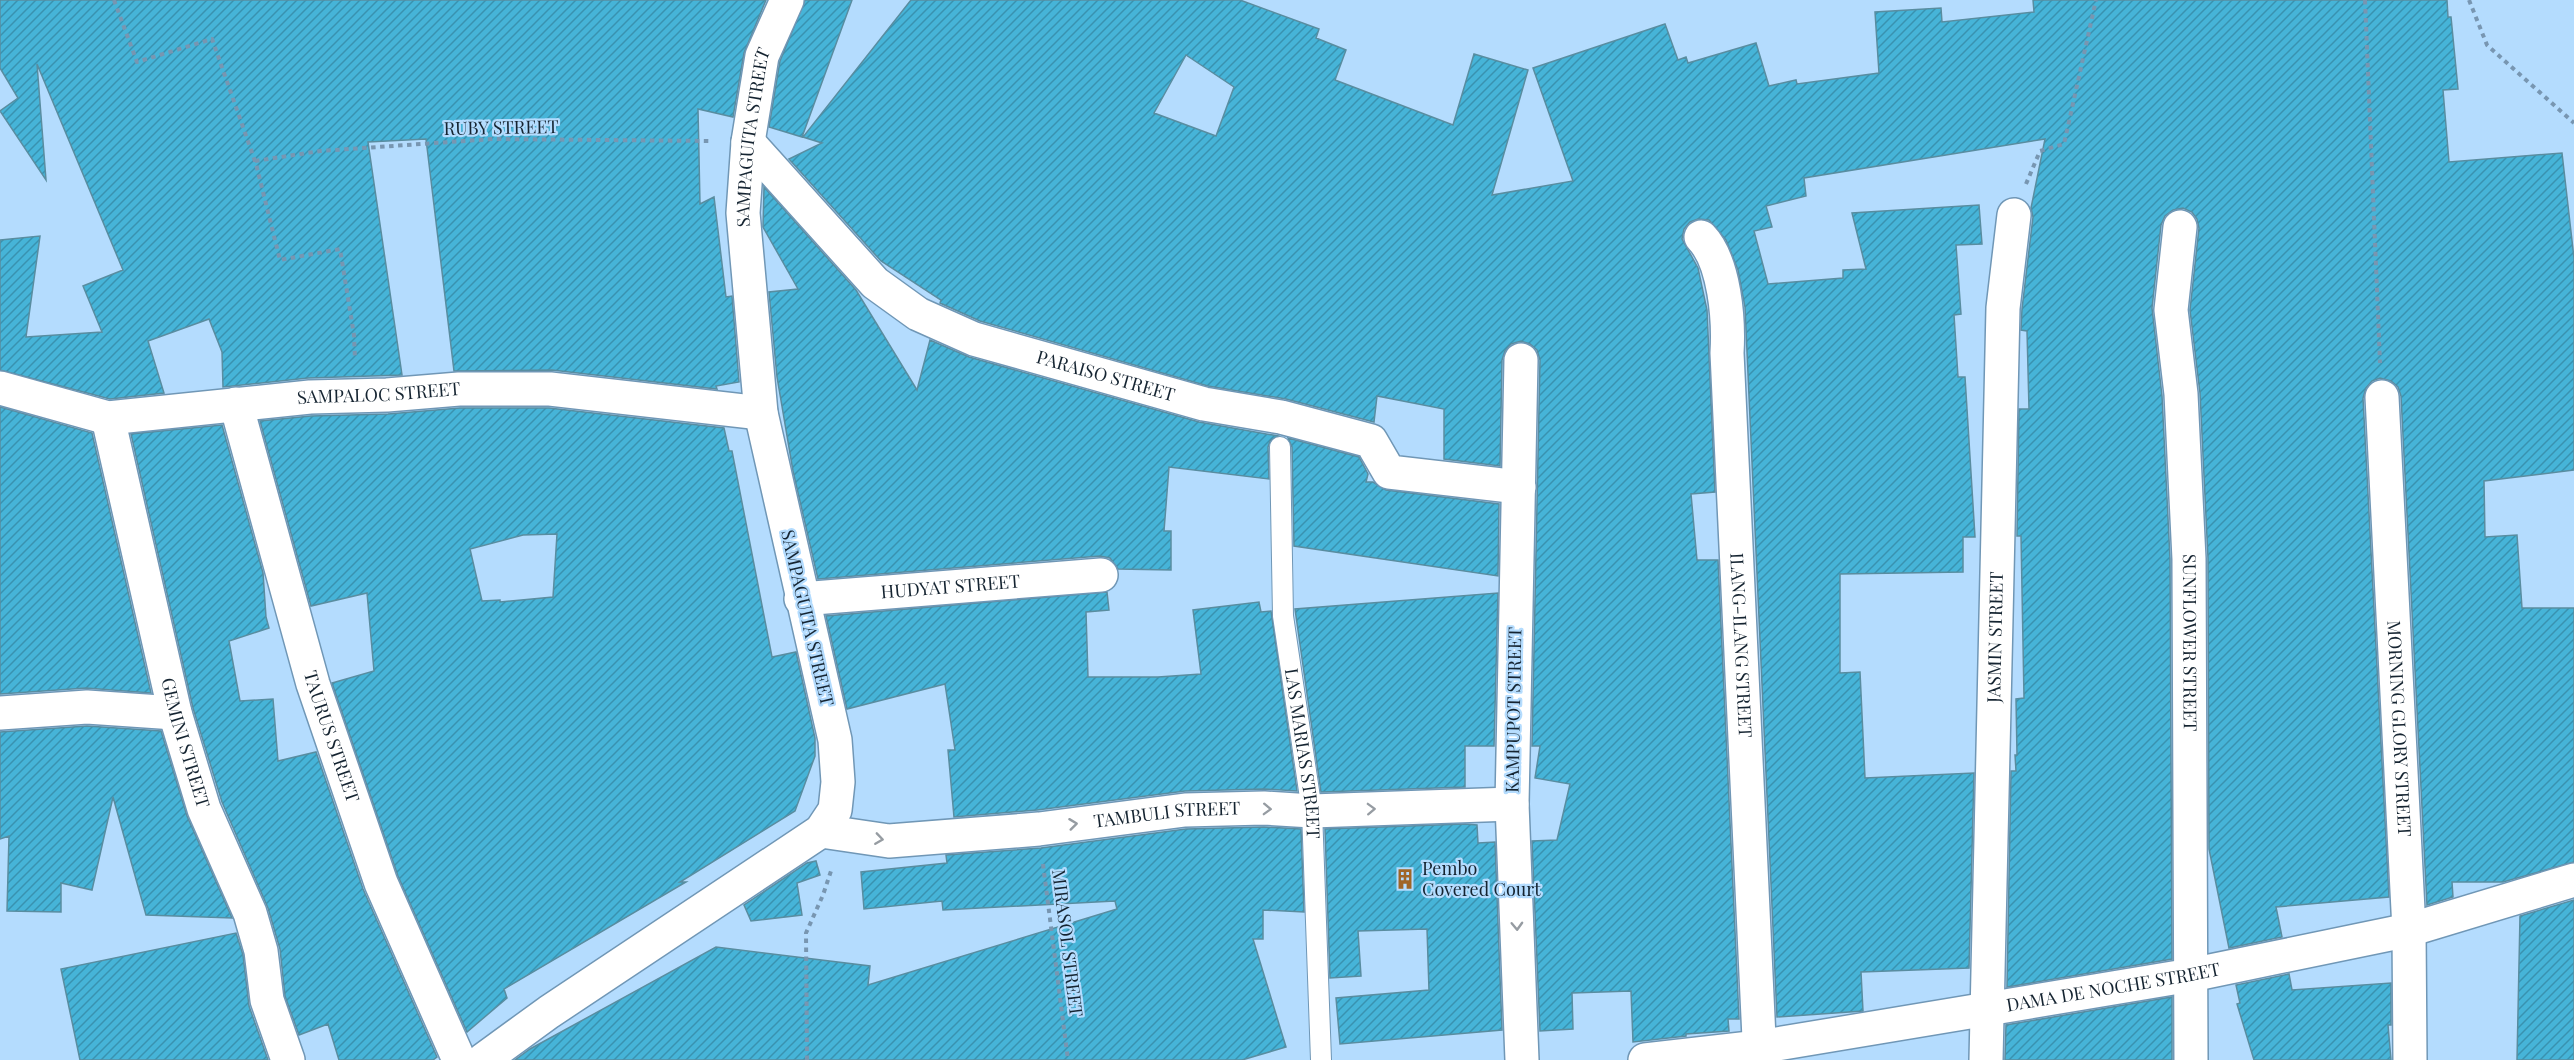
<svg xmlns="http://www.w3.org/2000/svg" width="2574" height="1060" viewBox="0 0 2574 1060" font-family="'Playfair Display',serif">
<style>
.building{fill:url(#building-hatch);stroke:#598da0;stroke-width:1.5;fill-rule:evenodd}
.lines{fill:none;stroke-linecap:round;stroke-linejoin:round}
.lane-casing{stroke:#7097b6;stroke-width:22}
.street-casing{stroke:#7097b6;stroke-width:36}
.secondary-casing{stroke:#7097b6;stroke-width:36}
.path{stroke:#7896b1;stroke-width:4;stroke-dasharray:4.5 4.5;stroke-linecap:butt}
.lane{stroke:#fff;stroke-width:20}
.street{stroke:#fff;stroke-width:33}
.secondary{stroke:#fff;stroke-width:33}
.oneway{stroke:#969ca2}
.labels{text-anchor:middle;stroke-width:4.5;stroke-linejoin:round;paint-order:stroke}
.street-label{font-size:18px;fill:#152431;stroke:#b4dcfe}
.poi-label{font-size:18px;fill:#152431;stroke:#b4dcfe;text-anchor:start}
</style>
<defs>
<pattern id="building-hatch" width="6" height="6" patternUnits="userSpaceOnUse" patternTransform="scale(1.5)"><rect width="6" height="6" fill="#46b4d8"/><path d="M-1 1l2-2M0 6l6-6M5 7l2-2" fill="none" stroke="#3992b0"/></pattern>
</defs>
<rect width="100%" height="100%" fill="#b4dcfe"/>
<!-- building -->
<path class="building" d="M0 0H766L744 53 733 117 698 109 700 204 714 197 726 297 732 296 739 382 716 386 717 389 552 370 454 371 426 139 368 142 402 375 308 378 223 387 222 352 209 319 148 341 164 393 110 399 0 370V240L40 236 26 337 102 332 83 286 123 270 37 64 46 180 0 111 18 98 0 68Z
M805 0H852L802 137 769 127 780 61Z
M911 0H1240L1319 29 1316 38 1346 50 1335 80 1453 125 1474 54 1528 70 1492 195 1573 181 1533 68 1665 24 1678 60 1686 57 1688 63 1756 43 1769 86 1796 80 1797 84 1879 73 1875 12 1941 8 1942 22 2034 12 2033 0H2447L2448 17H2451L2458 89 2443 90 2449 162 2562 153 2574 258V470L2484 481 2485 537 2517 535 2522 608H2574V862L2503 882H2452L2453 897 2427 905 2401 396 2398 387 2391 381 2380 378 2372 381 2366 388 2363 398 2389 897 2276 907 2282 937 2229 948 2209 849 2208 558 2200 393 2190 310 2199 228 2197 219 2192 212 2183 208 2173 210 2165 216 2161 225 2152 308 2162 396 2170 559 2172 959 2007 987 2011 771H2016L2015 755H2017L2016 699 2024 698 2021 536H2017L2019 409H2029L2027 331 2021 330 2022 309 2033 217 2031 208 2045 139 1804 178 1806 196 1766 206 1772 227 1754 231 1768 284 1843 278V270L1866 269 1852 213 1979 205 1982 244 1956 245 1961 314 1954 315 1958 377H1965L1975 537H1963V572L1840 574V673L1860 672 1865 778 1974 773 1969 968 1861 972 1863 1011 1777 1017 1745 307 1738 270 1726 240 1709 220 1698 219 1690 222 1684 229 1682 239 1698 268 1707 310 1715 492 1691 494 1697 560H1718L1739 1019H1728L1729 1031 1686 1034V1036L1633 1042 1631 991 1572 993 1573 1029 1540 1031 1532 841 1557 840 1570 784 1535 778 1540 746H1532L1540 360 1537 350 1530 344 1521 341 1511 344 1505 351 1502 360 1500 466 1444 459V409L1377 396 1374 422 1286 399 1208 386 980 321 940 303 941 300 881 261 789 159 822 143 803 137ZM1186 55 1234 87 1216 136 1154 113Z
M764 187 856 290 917 390 930 340 969 357 1199 422 1278 436 1270 441 1268 447 1269 479 1169 467 1164 531H1171V570L1118 569 1110 558 1100 556 818 579 793 471 777 377 769 292 798 289 763 227Z
M0 407 92 433 151 693 86 688 0 694Z
M460 408H549L724 428 729 451H732L772 657 796 652 815 738V756L795 811 680 882H686L504 989 507 998 467 1032 398 876 332 683 374 671 367 593 311 606 260 421 311 416 388 414ZM557 534 553 597 500 602V600L482 601 470 549 523 535Z
M222 425 263 573 266 617 269 628 229 641 240 701 273 699 278 761 316 752 363 889 437 1057 433 1060H339L328 1024 299 1035 285 996 280 949 268 908 222 802 193 708 131 434Z
M1288 438 1359 457 1368 474 1366 482H1373L1386 490 1499 504 1498 576 1294 546 1292 447Z
M1107 592 1109 610 1086 612 1088 677H1158L1201 674 1193 610 1259 602 1261 612 1271 611 1297 791 1264 789 1185 791 1037 810 954 817 948 750H955L945 684 847 709 826 616Z
M1498 593 1494 746H1465V787L1321 792 1295 609Z
M87 726 161 731 187 816 232 918 146 915 113 797 92 890 61 883V912L7 911 9 836 0 839V732Z
M1465 824 1477 825 1478 843 1495 842 1502 1030 1340 1044 1336 998 1429 990 1427 929 1358 931 1361 976 1330 978 1325 829Z
M1264 827 1301 829 1304 912 1263 910V939H1253L1286 1047 1242 1060H515L530 1049 716 947 870 966 868 985 1117 909 1115 901 943 910 942 901 864 909 861 872 947 863 946 855 1041 848 1186 829Z
M816 861 820 875 797 883 802 915 751 921 744 905 807 863Z
M2574 900V1060H2517L2520 916Z
M236 933 243 955 249 1006 268 1060H80L61 969Z
M2289 974 2292 990 2391 983V1025H2388L2391 1060H2254L2237 1004 2240 1003 2236 985Z
M2172 997V1060H2005L2006 1025Z"/>
<g class="lines">
<!-- lane casing -->
<g class="lane-casing">
<g id="lane">
<path id="s1" d="M1280 447 1283 616 1312 811 1321 1060"/>
</g>
</g>
<!-- street casing -->
<g class="street-casing">
<g id="street">
<path id="s2" d="M748 142 875 283 918 314 974 339 1204 404 1281 417 1371 441 1389 472 1519 487"/>
<path id="s3" d="M2180 227 2171 310 2181 394 2189 559 2191 1060"/>
<path id="s4" d="M1701 237C1725 262 1729 320 1727 353L1760 1060"/>
<path d="M1521 360 1512 804 1522 1060"/>
<path id="s5" d="M0 388 108 418 310 397 387 395 459 389H550L761 413"/>
<path id="s6" d="M2382 397 2409 930 2410 1060"/>
<path id="s7" d="M236 404 313 684 381 883 459 1060"/>
<path id="s8" d="M108 418 175 713 204 809 250 913 261 951 267 1000 288 1060"/>
<path id="s9" d="M801 599 1101 575"/>
<path d="M0 713 87 707 175 713"/>
<path id="s10" d="M821 831 889 841 1039 829 1185 810 1264 808 1312 811 1512 804"/>
<path id="s11" d="M1645 1060 1759 1047 2191 975 2409 930 2574 880"/>
<path id="s12" d="M1986 1060 2003 308 2014 215"/>
</g>
</g>
<!-- secondary casing -->
<g class="secondary-casing">
<g id="secondary">
<path id="s13" d="M483 1060 549 1012 821 831 835 810 838 782 835 740 761 413 743 213 748 142 762 56 787 0"/>
</g>
</g>
<!-- path -->
<path class="path" d="M114 0 137 62 212 39 256 164 280 260 340 249 354 335 355 360
M2365 0 2380 363
M2469 0 2487 45 2574 123
M255 161 320 151 493 139 712 141
M2026 184 2040 151 2064 144 2096 0
M1043 864 1068 1060
M807 1060 806 933 823 895 831 871 830 867"/>
<!-- lane -->
<use href="#lane" class="lane"/>
<!-- street -->
<use href="#street" class="street"/>
<!-- secondary -->
<use href="#secondary" class="secondary"/>
</g>
<!-- one-way arrows -->
<defs><path id="oneway-chevron" d="M-2-3.5L2.5 0L-2 3.5" fill="none" stroke-width="1.6" stroke-linecap="round" stroke-linejoin="round" transform="scale(1.5)"/></defs>
<g class="oneway">
<use href="#oneway-chevron" transform="translate(1267 809) rotate(2)"/>
<use href="#oneway-chevron" transform="translate(1371 809) rotate(-2)"/>
<use href="#oneway-chevron" transform="translate(1073 824) rotate(-7)"/>
<use href="#oneway-chevron" transform="translate(879 839) rotate(8)"/>
<use href="#oneway-chevron" transform="translate(1517 926) rotate(88)"/>
</g>
<!-- icons -->
<defs>
<g id="building-bare" transform="scale(1.62)"><path d="M-4-6H4V6H1V3H-1V6H-4ZM-2.5-4.3h1.7v1.8h-1.7ZM.8-4.3h1.7v1.8H.8ZM-2.5-1h1.7V.8h-1.7ZM.8-1h1.7V.8H.8Z" fill="#a06526" stroke="#b4dcfe" stroke-width="2.5" paint-order="stroke"/></g>
</defs>
<g fill-rule="evenodd">
<use href="#building-bare" x="1405" y="879"/>
</g>
<g class="labels">
<!-- street labels -->
<g class="street-label">
<text transform="translate(501 128) rotate(-1)" y="6">RUBY STREET</text>
<text dy="6" stroke="none"><textPath href="#s13" startOffset="1116">SAMPAGUITA STREET</textPath></text>
<text dy="6" stroke="none"><textPath href="#s2" startOffset="441">PARAISO STREET</textPath></text>
<text dy="6" stroke="none"><textPath href="#s5" startOffset="384">SAMPALOC STREET</textPath></text>
<text dy="6" stroke="none"><textPath href="#s9" startOffset="150">HUDYAT STREET</textPath></text>
<text transform="translate(807 618) rotate(77)" y="6">SAMPAGUITA STREET</text>
<text dy="6" stroke="none"><textPath href="#s12" startOffset="423">JASMIN STREET</textPath></text>
<text dy="6" stroke="none"><textPath href="#s3" startOffset="417">SUNFLOWER STREET</textPath></text>
<text dy="6" stroke="none"><textPath href="#s4" startOffset="414">ILANG-ILANG STREET</textPath></text>
<text transform="translate(1514 710) rotate(-89)" y="6">KAMPUPOT STREET</text>
<text dy="6" stroke="none"><textPath href="#s6" startOffset="332">MORNING GLORY STREET</textPath></text>
<text dy="6" stroke="none"><textPath href="#s7" startOffset="346">TAURUS STREET</textPath></text>
<text dy="6" stroke="none"><textPath href="#s8" startOffset="334">GEMINI STREET</textPath></text>
<text dy="6" stroke="none"><textPath href="#s1" startOffset="308">LAS MARIAS STREET</textPath></text>
<text dy="6" stroke="none"><textPath href="#s10" startOffset="348">TAMBULI STREET</textPath></text>
<text transform="translate(1067 943) rotate(83)" y="6">MIRASOL STREET</text>
<text dy="6" stroke="none"><textPath href="#s11" startOffset="474">DAMA DE NOCHE STREET</textPath></text>
</g>
<!-- poi labels -->
<g class="poi-label">
<text x="1422" y="875">Pembo<tspan x="1422" dy="21">Covered Court</tspan></text>
</g>
</g>
</svg>
